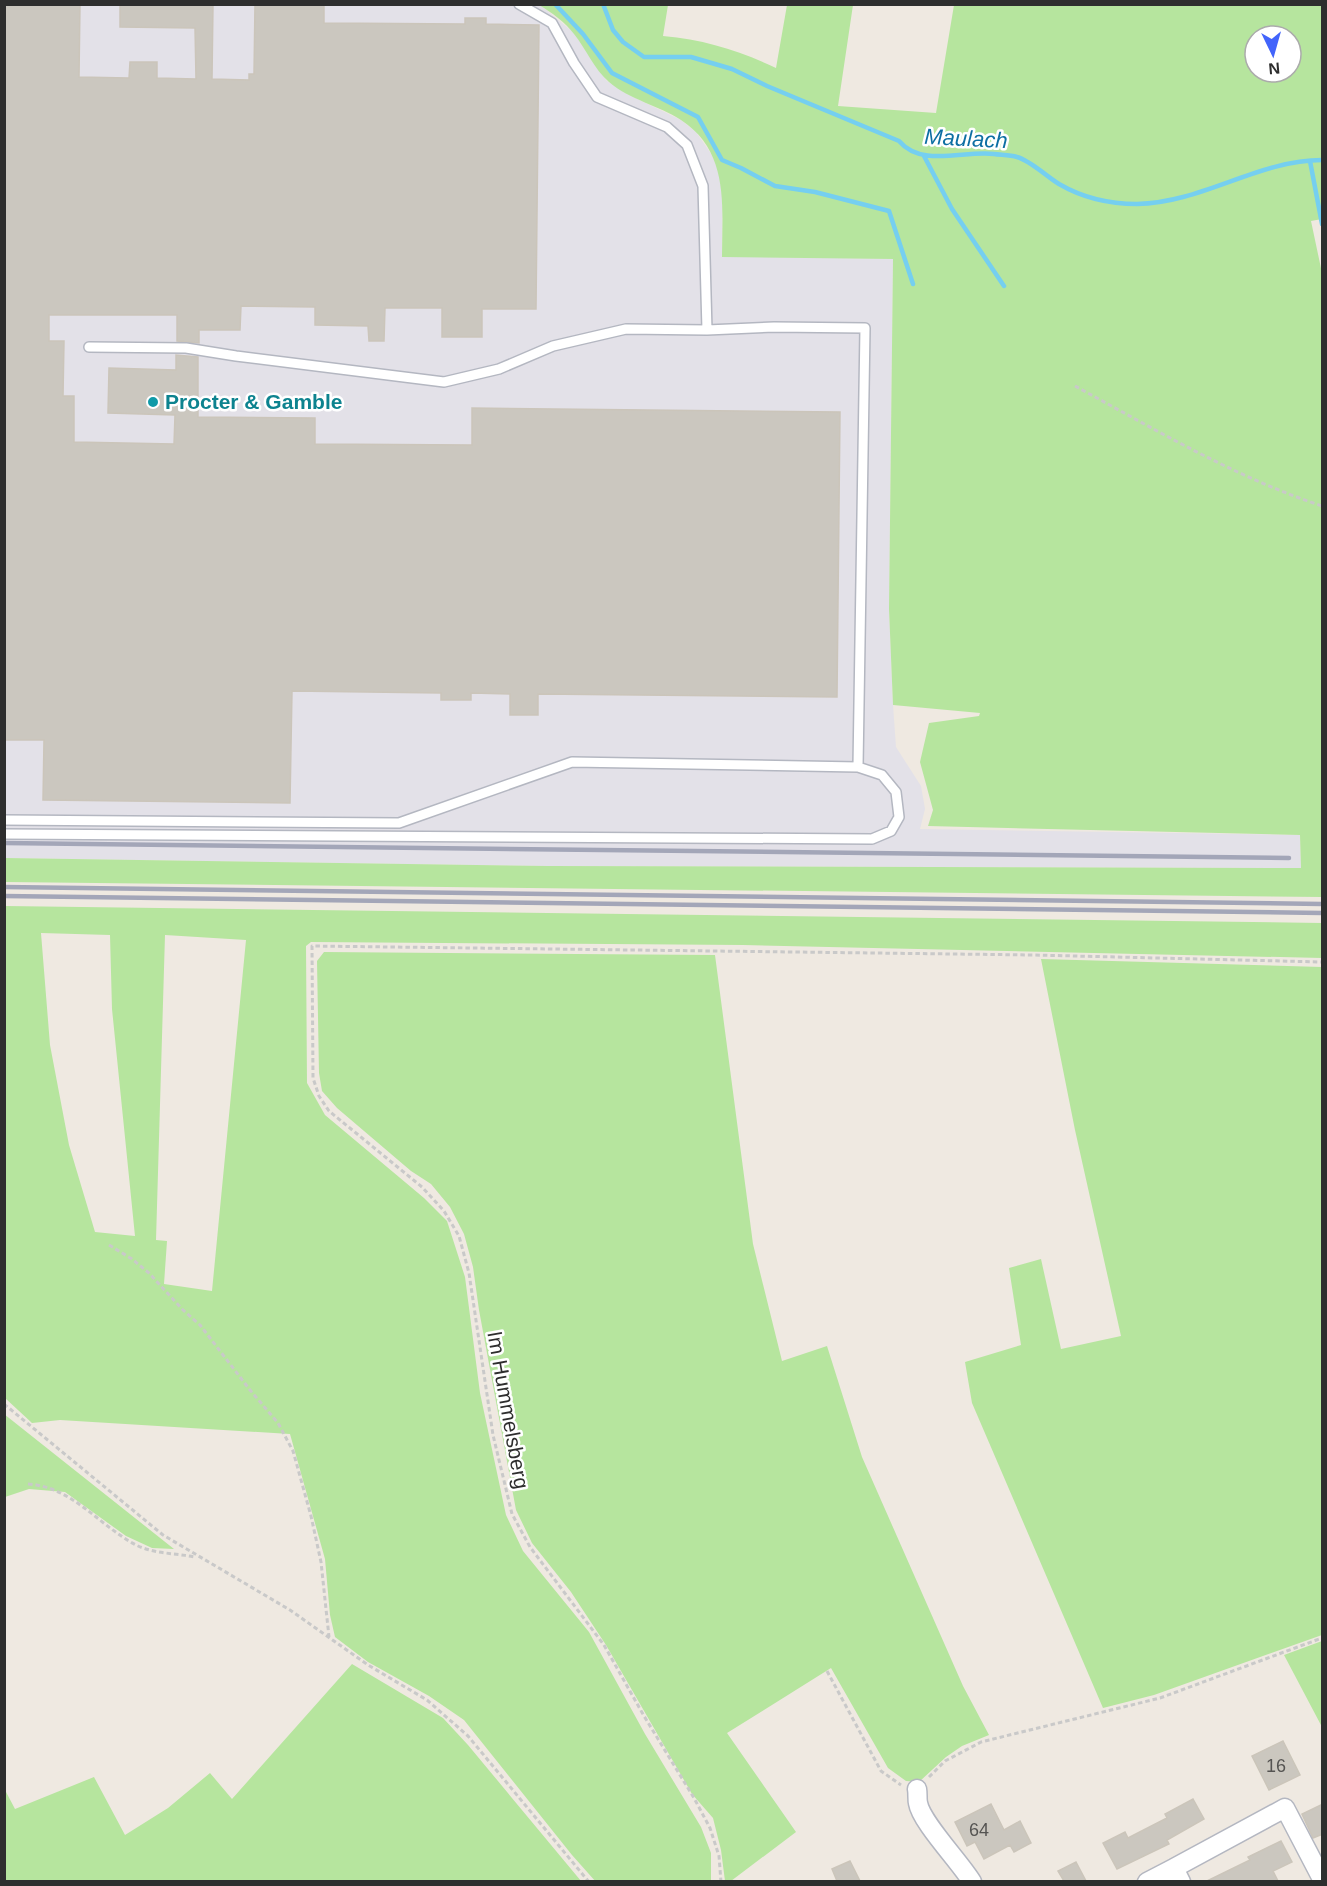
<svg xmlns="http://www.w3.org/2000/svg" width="1327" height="1886" viewBox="0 0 1327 1886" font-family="Helvetica,sans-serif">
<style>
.industrial{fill:#e3e1e8}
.green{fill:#b6e59e;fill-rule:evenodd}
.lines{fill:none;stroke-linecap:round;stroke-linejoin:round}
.stream{stroke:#75cff0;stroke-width:4.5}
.building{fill:#cbc7bf;stroke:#cbc5ba;stroke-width:1.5}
.service-casing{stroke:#b4b7c1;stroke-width:12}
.minor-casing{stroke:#b4b7c1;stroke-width:21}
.path{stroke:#c9c9c9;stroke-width:3;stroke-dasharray:4.5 3;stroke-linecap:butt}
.service{stroke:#fff;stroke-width:9}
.minor{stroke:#fff;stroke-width:18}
.rail{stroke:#a3a6b8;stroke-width:4.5}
.culture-dot{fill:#0f9aa8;stroke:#fff;stroke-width:2}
.labels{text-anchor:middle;stroke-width:5;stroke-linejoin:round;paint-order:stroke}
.number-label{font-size:18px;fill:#555452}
.culture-label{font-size:21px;font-weight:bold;fill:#0d838f;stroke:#fff;text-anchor:start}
.street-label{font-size:21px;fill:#2e2e2e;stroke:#fff}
.water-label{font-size:22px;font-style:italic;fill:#0d6fa3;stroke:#fff}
</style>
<rect width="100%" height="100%" fill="#efe9e1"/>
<!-- industrial -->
<path class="industrial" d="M539 4 574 33 607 81 627 94 681 120 696 132 714 158 723 186 722 256 893 259 889 609 893 705 896 747 921 786 925 809 920 829 1300 835 1301 868 548 866 5 858V5Z"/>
<!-- green -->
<path class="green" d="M539 5H668L663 36C705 40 738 50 776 68L787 5H853L838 106 936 113 954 5H1322V219L1311 221 1322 273V897L5 882V858L548 866 1301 868 1300 835 928 826 933 810 920 762 929 723 979 716 980 713 893 705 889 609 893 259 722 257C722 207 730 152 681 120 658 105 630 100 609 82 594 69 586 49 574 34 566 23 551 12 539 5ZM1255 36H1291V72H1255Z
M5 906 1322 923V958L743 945 311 942 306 946 307 1083 325 1115 424 1198 447 1221 465 1277 480 1393 506 1515 523 1551 589 1632 645 1734 701 1827 711 1853V1881L596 1882 572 1855 464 1720 429 1696 368 1662 335 1637 330 1615 325 1559 290 1434 60 1420 32 1423 5 1398ZM41 933 110 935 112 1009 135 1236 95 1232 69 1145 50 1045ZM165 935 246 940 212 1291 164 1284 167 1241 156 1240Z
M324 952 715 955 753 1244 782 1361 827 1346 862 1457 963 1686 989 1735 962 1746 946 1757 919 1782 906 1781 888 1768 831 1668 727 1733 796 1832 731 1881H725L721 1850 713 1818 692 1794 606 1645 571 1592 532 1543 516 1510 479 1310 473 1267 464 1234 450 1207 431 1184 411 1171 337 1108 322 1091 319 1073 317 961Z
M1041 959 1322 967V1635L1154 1695 1103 1708 972 1403 965 1362 1021 1345 1009 1268 1041 1259 1061 1349 1121 1336 1075 1130Z
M4 1414 174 1549 152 1548 126 1536 65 1492 29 1489 5 1497Z
M1322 1641V1727L1284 1655Z
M352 1664 443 1718 468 1745 581 1881H5V1790L15 1809 94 1777 125 1835 168 1808 210 1773 232 1799Z"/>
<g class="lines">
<!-- stream -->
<path class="stream" d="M555 4 583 34 612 73 698 117 722 160 741 168 775 186 815 192 889 211 913 284
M603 4 613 30 623 42 644 57H691L732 69 767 86 899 141C922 168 964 150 994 154 1001 155 1010 155 1017 157 1031 161 1046 176 1059 184 1083 198 1110 204 1137 204 1202 203 1258 160 1322 160
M924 156 952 209 1004 286
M1310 161 1322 224"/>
</g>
<!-- building -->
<path class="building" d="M4 4H80L79 77 129 78 130 62H157V78L196 79 195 28 120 27V4H213L212 79 249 80V74H254L255 4H324V23L465 24V18H486V24L539 25 536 309H482V337H442V308H385L384 341H369L368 326 315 325V307L241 306 240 330H199V343L177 341V315H49V341H64L63 396H74V442L174 444 175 415 108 413 109 368 176 370V355L198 357V417L315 418V444L472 445V408L840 412 837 697 538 694V715H510V694L471 693V700H441V693L292 691 290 803 43 800 44 740H4Z
M1283 1741 1300 1775 1269 1790 1252 1756Z
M1193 1799 1204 1819 1167 1840 1169 1844 1117 1869 1103 1843 1125 1832 1128 1838 1167 1818 1165 1814Z
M991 1804 1004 1830 1020 1821 1031 1843 1014 1852 1010 1845 984 1859 975 1842 967 1846 955 1822Z
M1323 1804V1834L1313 1838 1302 1814Z
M1281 1841 1292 1862 1273 1871 1278 1881H1207L1250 1860 1248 1857Z
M850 1861 860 1881H837L832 1869Z
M1076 1862 1086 1881H1064L1058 1871Z"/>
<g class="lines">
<!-- service casing -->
<g class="service-casing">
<path id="service" d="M519 4 552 23 574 63 597 97 667 127 687 145 703 186 707 330
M4 820 399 823 572 762 858 767 865 328 774 327 707 330 626 329 553 346 499 369 444 382 236 356 186 348 89 347
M4 834 872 839 891 831 899 817 896 792 882 775 858 767"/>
</g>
<!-- minor casing -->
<g class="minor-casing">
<path id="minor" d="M917 1789C918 1794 917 1799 918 1803 921 1822 960 1862 972 1882
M1174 1868 1285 1808 1322 1879
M1147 1882 1174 1868 1181 1882"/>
</g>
<!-- path -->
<path class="path" d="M1075 386C1156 430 1235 477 1322 506
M109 1245 132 1259 149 1273 182 1309 200 1325 250 1390 278 1423 293 1451 311 1516 321 1562 329 1637
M4 1404 163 1535 290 1610 368 1665 427 1700 468 1736 589 1882
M28 1484C73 1487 98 1525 136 1545 154 1554 175 1553 195 1557
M827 1671 881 1771 901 1785
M929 1777 945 1761 981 1742 1160 1698 1322 1638
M721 1882 719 1856 710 1828 694 1798 644 1716 604 1645 530 1547 512 1514 493 1435 469 1273 459 1236 444 1211 422 1187 329 1111 319 1096 313 1078 312 946 1034 955 1322 962"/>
<!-- service -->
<use href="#service" class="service"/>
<!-- minor -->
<use href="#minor" class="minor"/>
<!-- rail -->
<path class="rail" d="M4 843 1289 858
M4 887 1322 904
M4 896 1322 913"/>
</g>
<!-- markers -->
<circle class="culture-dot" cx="153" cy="402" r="6"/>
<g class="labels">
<!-- number labels -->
<g class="number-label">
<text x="1276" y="1772">16</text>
<text x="979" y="1836">64</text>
</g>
<!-- culture labels -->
<g class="culture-label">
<text x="165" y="409">Procter &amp; Gamble</text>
</g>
<!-- street labels -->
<g class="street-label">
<text transform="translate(508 1410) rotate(80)" y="7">Im Hummelsberg</text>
</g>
<!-- water labels -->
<g class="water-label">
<text transform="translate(966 138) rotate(3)" y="8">Maulach</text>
</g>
</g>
<!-- border -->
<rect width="1327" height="1886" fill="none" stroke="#2e2e2e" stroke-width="12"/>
<!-- north arrow -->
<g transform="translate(1273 54) rotate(175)"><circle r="28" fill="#ffffff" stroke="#ababab" stroke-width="1.5"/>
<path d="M0-4.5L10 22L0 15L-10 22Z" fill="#4264fb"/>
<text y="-9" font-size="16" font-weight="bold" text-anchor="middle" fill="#2e2e2e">N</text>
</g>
</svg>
